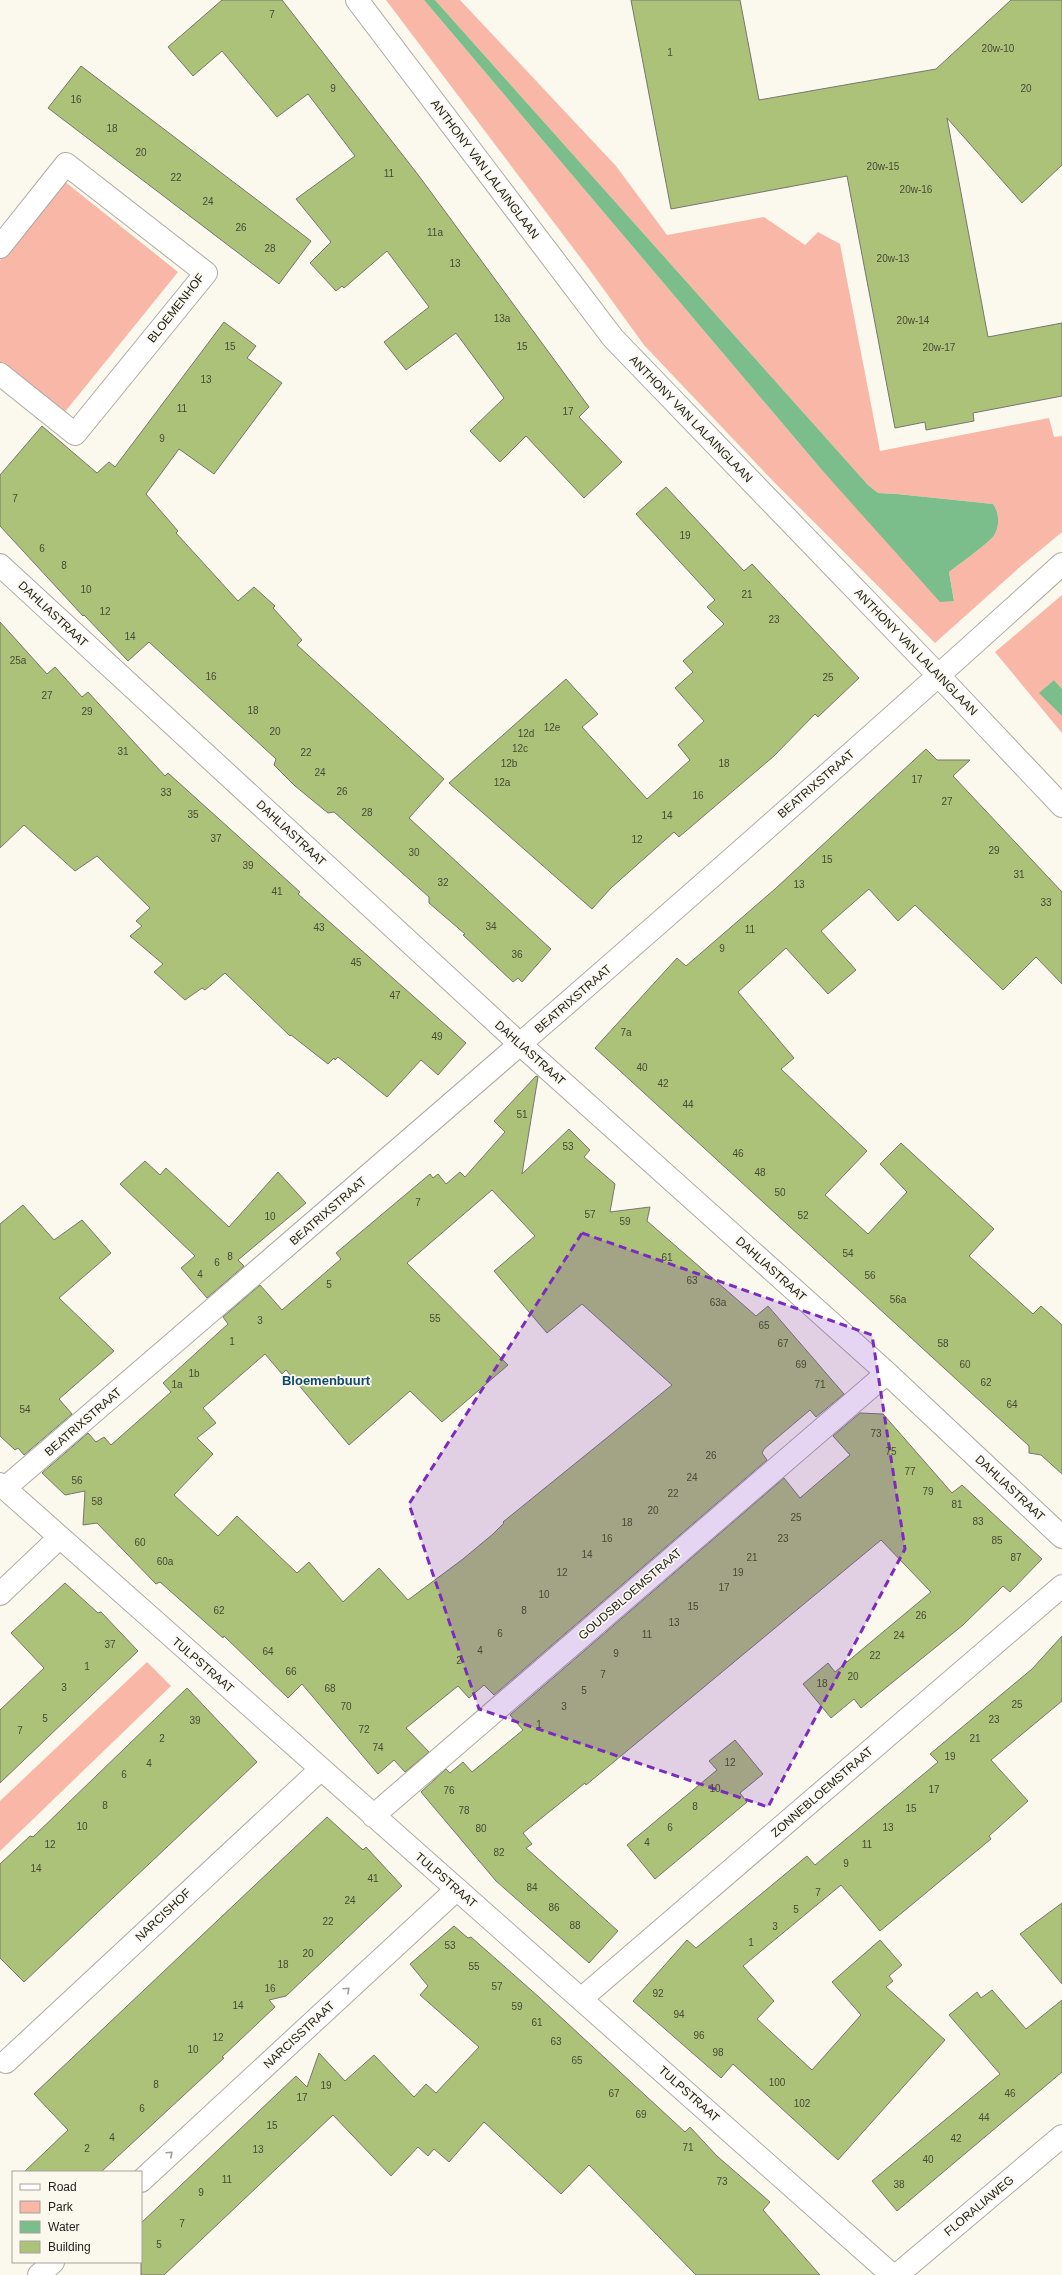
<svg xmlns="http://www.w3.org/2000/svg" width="1062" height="2275" viewBox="0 0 1062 2275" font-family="Helvetica,sans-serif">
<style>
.green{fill:#f8b7a7}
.water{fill:#7bbd8b}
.building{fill:#adc279;stroke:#74776f;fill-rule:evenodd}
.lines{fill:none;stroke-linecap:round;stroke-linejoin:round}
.minor-casing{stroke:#adaba2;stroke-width:24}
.minor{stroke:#fff;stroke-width:22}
.oneway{stroke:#9c9c9a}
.marked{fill:#7b2cbf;fill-opacity:0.2;stroke:#7b2cbf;stroke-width:3;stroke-dasharray:8 5;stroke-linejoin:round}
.labels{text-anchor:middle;stroke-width:3.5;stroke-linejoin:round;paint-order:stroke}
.number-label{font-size:10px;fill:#464a36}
.street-label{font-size:12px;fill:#23221f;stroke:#fbf8ee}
.neighbourhood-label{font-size:13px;font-weight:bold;fill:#0e4a6b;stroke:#fbf8ee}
</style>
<rect width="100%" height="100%" fill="#fbf8ee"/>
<!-- green -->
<path class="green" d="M386 0H424L821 469 873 525 954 600 949 572C958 565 992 541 995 534 1000 524 999 512 993 504L897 494 878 493 868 485 435 0H460L616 166 667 235 764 217 805 245 818 232 840 244 880 451 1049 418 1054 437 1062 436V532L1021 566 935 643 773 481 644 345 589 269Z
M64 181 178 272 64 413 0 362V260Z
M1062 595V689L1054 680 1040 693 1062 716V733L995 652Z
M147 1662 171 1686 0 1851V1801Z"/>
<!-- water -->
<path class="water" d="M424 0H435L868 485 878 493 897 494 993 504C999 512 1000 524 995 534 992 541 958 565 949 572L954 601 940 602 821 469Z
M1054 680 1062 689V716L1039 693Z"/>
<!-- building -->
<path class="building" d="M222 0H282L419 176 589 407 579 417 622 462 584 498 526 436 500 462 470 431 504 398 456 333 406 370 384 342 429 307 387 251 344 288 342 286 336 291 310 263 331 242 296 199 355 156 308 94 277 117 222 51 193 76 168 47Z
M631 0H740L759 100 936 69 1011 0H1062V165L1022 203 947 118 988 337 1062 323V396L973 413 974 421 926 430 925 422 895 428 847 176 671 209Z
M81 66 311 241 279 284 48 108Z
M224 322 256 346 247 358 282 383 214 474 179 449 146 494 178 531 176 533 238 601 254 587 275 606 273 608 302 640 297 645 444 779 409 818 551 949 522 982 518 978 513 982 463 935 465 934 429 903V897L334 812 328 813 295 786 274 765 276 759 149 642 128 661 84 615 83 616 0 526V475L42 426 97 473 109 462 115 467Z
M666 487 744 571 752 564 859 678 818 717 815 714 774 756 679 837 674 832 611 888 592 909 449 783 566 679 598 714 582 727 647 799 690 760 678 745 704 721 675 688 693 672 683 661 724 624 707 607 715 600 636 514Z
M0 622 47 674 55 667 82 697 88 692 165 776 168 773 300 892 298 894 466 1043 438 1075 421 1060 387 1097 338 1057 335 1060 334 1058 328 1064 291 1035 290 1036 225 973 205 990 202 988 185 1000 154 972 163 964 130 936 142 926 136 921 150 908 97 856 75 871 24 825 0 848Z
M926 749 937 760H970L953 776 1062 892V984L1036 957 1003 990 915 905 898 921 869 889 821 931 856 970 828 994 786 948 738 992 794 1058 781 1069 867 1151 825 1195 868 1234 907 1192 880 1164 901 1143 994 1229 969 1256 1033 1314 1041 1306 1062 1325V1474L1041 1455 1029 1453V1446L595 1048 677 958 686 966 775 889Z
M536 1076 538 1077 522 1174 569 1129 590 1150 584 1157 615 1184 610 1212 650 1207 647 1221 756 1316 768 1306 844 1394 816 1417 810 1410 764 1449 762 1453 767 1460 494 1695 484 1685 469 1698 458 1686 406 1728 429 1752 405 1772 394 1760 378 1774 302 1684 288 1698 224 1636 223 1638 160 1582 156 1584 97 1523 83 1525 85 1491 65 1495 42 1473 88 1433 96 1442 104 1437 111 1445 171 1392 163 1383 228 1324 223 1317 260 1285 282 1310 341 1259 336 1253 430 1174 433 1178 438 1174 446 1184 460 1172 465 1177 505 1132 494 1121ZM492 1190 535 1236 494 1271 547 1333 582 1304 672 1385 503 1522 504 1523 493 1534 463 1559 408 1600 379 1568 343 1602 309 1562 297 1573 237 1516 218 1536 174 1495 213 1454 197 1438 216 1423 203 1408 265 1354 282 1374 286 1370 349 1445 410 1391 442 1422 508 1365 407 1263Z
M145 1161 160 1175 166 1168 229 1227 278 1172 306 1203 238 1260 244 1266 207 1298 181 1268 195 1256 120 1184Z
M23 1205 54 1240 82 1220 111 1253 59 1298 114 1351 59 1399 72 1414 24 1455 18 1448 15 1450 0 1436V1224Z
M860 1413 883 1414 952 1493 962 1485 1042 1559 1010 1592 1003 1586 963 1625 861 1708 854 1699 831 1718 803 1684 828 1663 835 1672 931 1592 881 1540 586 1785 585 1783 523 1833 532 1844 526 1848 618 1931 589 1963 496 1881 421 1792 446 1769 450 1773 463 1762 472 1772 523 1730 510 1715 784 1478 800 1498 850 1455 833 1436Z
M65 1583 98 1613 101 1612 138 1651 0 1783V1710L44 1668 11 1633Z
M1062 1636V1701L991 1760 1028 1801 989 1836 991 1839 880 1931 841 1885 743 1966 774 2001 757 2019 812 2070 861 2015 832 1982 880 1940 902 1965 889 1976 893 1981 886 1987 945 2040 838 2160 733 2064 721 2078 633 2001 687 1940 696 1948 807 1856 815 1865 938 1762 930 1754 1032 1669Z
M187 1688 257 1762 24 1982 0 1958V1864L30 1836 33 1837Z
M735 1740 763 1774 740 1793 747 1802 655 1879 627 1845 717 1770 709 1761Z
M327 1817 363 1850 366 1847 402 1886 286 1996 269 2000 275 2007 222 2057 224 2058 101 2172H24L68 2130 34 2094Z
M1062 1903V1984L1020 1934Z
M454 1926 468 1938 471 1937 540 1998 685 2132 690 2127 717 2156 770 2202 763 2210 820 2275H696L589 2165 561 2194 484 2122 449 2162 434 2149 428 2156 418 2147 391 2176 333 2115 164 2275H141V2223L296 2076 307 2087 319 2053 345 2081 374 2055 414 2097 426 2084 436 2093 479 2047 420 1995 428 1986 410 1964Z
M992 1990 1026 2029 1062 2000V2072L897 2211 872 2181 1000 2074 949 2015 977 1992 981 1998Z"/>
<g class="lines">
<!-- minor casing -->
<g class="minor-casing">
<path id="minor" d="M357 0 613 338 939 676 1062 806
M0 247 66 164 206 273 75 434 0 374
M0 565 521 1045 887 1373 1062 1537
M0 1484 892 2275
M5 1488C360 1183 715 879 1062 564
M0 1594 60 1537
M373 1816 887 1373
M581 1999 1062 1586
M6 2062 321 1769
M141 2181 456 1890
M39 2275 53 2262
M897 2275 1062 2136"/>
</g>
<!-- minor -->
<use href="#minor" class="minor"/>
</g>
<!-- one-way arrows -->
<defs><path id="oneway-chevron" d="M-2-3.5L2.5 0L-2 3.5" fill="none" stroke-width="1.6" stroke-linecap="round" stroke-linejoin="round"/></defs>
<g class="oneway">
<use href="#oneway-chevron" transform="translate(347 1990) rotate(-43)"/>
<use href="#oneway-chevron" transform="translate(170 2154) rotate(-43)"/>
</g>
<!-- marked area -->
<path class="marked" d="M582 1233 872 1335 905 1549 768 1807 479 1709 409 1504Z"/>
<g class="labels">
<!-- number labels -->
<g class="number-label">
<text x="272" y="18">7</text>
<text x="998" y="52">20w-10</text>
<text x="670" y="56">1</text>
<text x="333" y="92">9</text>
<text x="1026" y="92">20</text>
<text x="76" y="103">16</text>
<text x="112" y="132">18</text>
<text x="141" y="156">20</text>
<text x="883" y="170">20w-15</text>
<text x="389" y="177">11</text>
<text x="176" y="181">22</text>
<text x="916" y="193">20w-16</text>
<text x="208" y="205">24</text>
<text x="241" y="231">26</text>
<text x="435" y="236">11a</text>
<text x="270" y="252">28</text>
<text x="893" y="262">20w-13</text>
<text x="455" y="267">13</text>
<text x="502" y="322">13a</text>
<text x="913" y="324">20w-14</text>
<text x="230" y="350">15</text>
<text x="522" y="350">15</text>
<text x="939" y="351">20w-17</text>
<text x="206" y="383">13</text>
<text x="182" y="412">11</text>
<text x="568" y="415">17</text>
<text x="162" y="442">9</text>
<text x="15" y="502">7</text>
<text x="685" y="539">19</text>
<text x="42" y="552">6</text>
<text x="64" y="569">8</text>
<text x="86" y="593">10</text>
<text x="747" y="598">21</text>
<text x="105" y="615">12</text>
<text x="774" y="623">23</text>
<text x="130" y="640">14</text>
<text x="18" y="664">25a</text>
<text x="211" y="680">16</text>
<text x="828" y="681">25</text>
<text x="47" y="699">27</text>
<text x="253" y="714">18</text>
<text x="87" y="715">29</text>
<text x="552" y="731">12e</text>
<text x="275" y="735">20</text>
<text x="526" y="737">12d</text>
<text x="520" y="752">12c</text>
<text x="123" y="755">31</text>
<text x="306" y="756">22</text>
<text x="509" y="767">12b</text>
<text x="724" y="767">18</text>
<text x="320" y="776">24</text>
<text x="917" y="783">17</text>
<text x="502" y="786">12a</text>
<text x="342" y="795">26</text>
<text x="166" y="796">33</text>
<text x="698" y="799">16</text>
<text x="947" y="805">27</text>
<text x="367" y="816">28</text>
<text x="193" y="818">35</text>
<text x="667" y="819">14</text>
<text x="216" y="842">37</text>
<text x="637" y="843">12</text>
<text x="994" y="854">29</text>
<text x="414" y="856">30</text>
<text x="827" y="863">15</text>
<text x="248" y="869">39</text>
<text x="1019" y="878">31</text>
<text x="443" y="886">32</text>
<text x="799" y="888">13</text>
<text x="277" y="895">41</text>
<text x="1046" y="906">33</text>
<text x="491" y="930">34</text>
<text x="319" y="931">43</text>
<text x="750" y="933">11</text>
<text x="722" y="952">9</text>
<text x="517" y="958">36</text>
<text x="356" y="966">45</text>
<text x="395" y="999">47</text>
<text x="626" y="1036">7a</text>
<text x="437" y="1040">49</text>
<text x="642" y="1071">40</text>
<text x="663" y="1087">42</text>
<text x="688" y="1108">44</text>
<text x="522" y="1118">51</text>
<text x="568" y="1150">53</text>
<text x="738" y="1157">46</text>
<text x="760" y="1176">48</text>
<text x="780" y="1196">50</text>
<text x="418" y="1206">7</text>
<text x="590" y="1218">57</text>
<text x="803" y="1219">52</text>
<text x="270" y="1220">10</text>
<text x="625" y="1225">59</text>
<text x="848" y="1257">54</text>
<text x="230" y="1260">8</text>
<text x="667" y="1261">61</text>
<text x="217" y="1266">6</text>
<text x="200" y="1278">4</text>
<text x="870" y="1279">56</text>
<text x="692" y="1284">63</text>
<text x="329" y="1288">5</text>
<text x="898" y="1303">56a</text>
<text x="718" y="1306">63a</text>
<text x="435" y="1322">55</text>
<text x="260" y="1324">3</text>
<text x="764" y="1329">65</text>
<text x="232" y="1345">1</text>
<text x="783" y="1347">67</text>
<text x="943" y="1347">58</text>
<text x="801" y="1368">69</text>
<text x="965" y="1368">60</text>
<text x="194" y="1377">1b</text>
<text x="986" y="1386">62</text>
<text x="177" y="1388">1a</text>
<text x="820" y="1388">71</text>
<text x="1012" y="1408">64</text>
<text x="25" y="1413">54</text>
<text x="876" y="1437">73</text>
<text x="891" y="1455">75</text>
<text x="711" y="1459">26</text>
<text x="910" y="1475">77</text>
<text x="692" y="1481">24</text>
<text x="77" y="1484">56</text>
<text x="928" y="1495">79</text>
<text x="673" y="1497">22</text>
<text x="97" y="1505">58</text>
<text x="957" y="1508">81</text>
<text x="653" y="1514">20</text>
<text x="796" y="1521">25</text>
<text x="978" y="1525">83</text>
<text x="627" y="1526">18</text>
<text x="607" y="1542">16</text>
<text x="783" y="1542">23</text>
<text x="997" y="1544">85</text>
<text x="140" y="1546">60</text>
<text x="587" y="1558">14</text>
<text x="752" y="1561">21</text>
<text x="1016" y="1561">87</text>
<text x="165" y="1565">60a</text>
<text x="562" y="1576">12</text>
<text x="738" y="1576">19</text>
<text x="724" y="1591">17</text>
<text x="544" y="1598">10</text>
<text x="693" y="1610">15</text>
<text x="219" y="1614">62</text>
<text x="524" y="1614">8</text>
<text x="921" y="1619">26</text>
<text x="674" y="1626">13</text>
<text x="500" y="1637">6</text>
<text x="647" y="1638">11</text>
<text x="899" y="1639">24</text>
<text x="110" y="1648">37</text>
<text x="480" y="1654">4</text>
<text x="268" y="1655">64</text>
<text x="616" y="1657">9</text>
<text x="875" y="1659">22</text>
<text x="459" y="1664">2</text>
<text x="87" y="1670">1</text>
<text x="291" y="1675">66</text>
<text x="603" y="1678">7</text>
<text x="853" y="1680">20</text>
<text x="822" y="1687">18</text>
<text x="64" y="1691">3</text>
<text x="330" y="1692">68</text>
<text x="584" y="1694">5</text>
<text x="1017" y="1708">25</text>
<text x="346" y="1710">70</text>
<text x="564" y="1710">3</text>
<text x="45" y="1722">5</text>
<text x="994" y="1723">23</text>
<text x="195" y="1724">39</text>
<text x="539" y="1728">1</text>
<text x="364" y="1733">72</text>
<text x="20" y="1734">7</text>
<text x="162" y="1742">2</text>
<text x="975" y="1742">21</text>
<text x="378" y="1751">74</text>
<text x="950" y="1760">19</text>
<text x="730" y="1766">12</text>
<text x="149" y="1767">4</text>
<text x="124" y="1778">6</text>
<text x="715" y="1792">10</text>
<text x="934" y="1793">17</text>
<text x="449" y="1794">76</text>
<text x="105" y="1809">8</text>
<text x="695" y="1810">8</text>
<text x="911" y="1812">15</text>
<text x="464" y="1814">78</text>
<text x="82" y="1830">10</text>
<text x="670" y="1831">6</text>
<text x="888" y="1831">13</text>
<text x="481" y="1832">80</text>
<text x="647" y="1846">4</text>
<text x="50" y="1848">12</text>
<text x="867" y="1848">11</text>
<text x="499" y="1856">82</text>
<text x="846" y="1867">9</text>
<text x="36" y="1872">14</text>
<text x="373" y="1882">41</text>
<text x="532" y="1891">84</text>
<text x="818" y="1896">7</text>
<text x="350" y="1904">24</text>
<text x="554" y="1911">86</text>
<text x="796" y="1913">5</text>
<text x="328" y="1925">22</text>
<text x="575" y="1929">88</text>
<text x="775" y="1930">3</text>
<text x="751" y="1946">1</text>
<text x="450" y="1949">53</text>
<text x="308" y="1957">20</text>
<text x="283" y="1968">18</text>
<text x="474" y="1970">55</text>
<text x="497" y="1990">57</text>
<text x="270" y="1992">16</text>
<text x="658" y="1997">92</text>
<text x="238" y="2009">14</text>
<text x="517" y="2010">59</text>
<text x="679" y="2018">94</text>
<text x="537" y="2026">61</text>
<text x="699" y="2039">96</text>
<text x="218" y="2041">12</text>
<text x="556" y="2045">63</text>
<text x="193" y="2053">10</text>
<text x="718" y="2056">98</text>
<text x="577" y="2064">65</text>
<text x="777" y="2086">100</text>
<text x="156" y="2088">8</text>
<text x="326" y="2089">19</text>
<text x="614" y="2097">67</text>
<text x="1010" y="2097">46</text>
<text x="302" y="2101">17</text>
<text x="802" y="2107">102</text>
<text x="142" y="2112">6</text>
<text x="641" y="2118">69</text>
<text x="984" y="2121">44</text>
<text x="272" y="2129">15</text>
<text x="112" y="2141">4</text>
<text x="956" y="2142">42</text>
<text x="688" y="2151">71</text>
<text x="87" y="2152">2</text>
<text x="258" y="2153">13</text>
<text x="928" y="2163">40</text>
<text x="227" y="2183">11</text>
<text x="722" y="2185">73</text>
<text x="899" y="2188">38</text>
<text x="201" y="2196">9</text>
<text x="182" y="2227">7</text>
<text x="159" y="2248">5</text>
</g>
<!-- street labels -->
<g class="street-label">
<text transform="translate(485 169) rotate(53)" y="4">ANTHONY VAN LALAINGLAAN</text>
<text transform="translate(176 308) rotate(-52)" y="4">BLOEMENHOF</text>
<text transform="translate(691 419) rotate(46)" y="4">ANTHONY VAN LALAINGLAAN</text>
<text transform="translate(53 614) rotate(43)" y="4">DAHLIASTRAAT</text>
<text transform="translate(916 652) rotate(46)" y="4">ANTHONY VAN LALAINGLAAN</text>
<text transform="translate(816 784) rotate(-41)" y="4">BEATRIXSTRAAT</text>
<text transform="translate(291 833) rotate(43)" y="4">DAHLIASTRAAT</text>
<text transform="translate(573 999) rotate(-41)" y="4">BEATRIXSTRAAT</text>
<text transform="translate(530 1053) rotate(42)" y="4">DAHLIASTRAAT</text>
<text transform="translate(328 1211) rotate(-41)" y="4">BEATRIXSTRAAT</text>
<text transform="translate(771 1269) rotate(42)" y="4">DAHLIASTRAAT</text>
<text transform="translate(83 1422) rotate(-41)" y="4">BEATRIXSTRAAT</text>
<text transform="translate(1010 1488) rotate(43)" y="4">DAHLIASTRAAT</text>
<text transform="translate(630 1594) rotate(-41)" y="4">GOUDSBLOEMSTRAAT</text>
<text transform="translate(203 1665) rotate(41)" y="4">TULPSTRAAT</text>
<text transform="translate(822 1792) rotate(-41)" y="4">ZONNEBLOEMSTRAAT</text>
<text transform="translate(446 1880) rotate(41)" y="4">TULPSTRAAT</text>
<text transform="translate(163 1915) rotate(-43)" y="4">NARCISHOF</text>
<text transform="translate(299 2035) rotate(-43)" y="4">NARCISSTRAAT</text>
<text transform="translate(689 2094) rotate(42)" y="4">TULPSTRAAT</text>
<text transform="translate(979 2206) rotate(-40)" y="4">FLORALIAWEG</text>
</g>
<!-- neighbourhood labels -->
<g class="neighbourhood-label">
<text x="326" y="1385">Bloemenbuurt</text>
</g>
</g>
<!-- legend -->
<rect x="12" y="2171" width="130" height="92" fill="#fbf8ee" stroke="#a5a29b"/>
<rect x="20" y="2184" width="20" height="6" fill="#ffffff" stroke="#a5a29b"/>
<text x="48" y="2191" font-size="12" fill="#23221f">Road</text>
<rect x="20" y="2201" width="20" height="12" fill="#f8b7a7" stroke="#a5a29b"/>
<text x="48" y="2211" font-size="12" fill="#23221f">Park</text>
<rect x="20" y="2221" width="20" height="12" fill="#7bbd8b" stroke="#a5a29b"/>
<text x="48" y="2231" font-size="12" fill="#23221f">Water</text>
<rect x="20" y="2241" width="20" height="12" fill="#adc279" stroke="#a5a29b"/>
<text x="48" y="2251" font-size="12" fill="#23221f">Building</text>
</svg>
